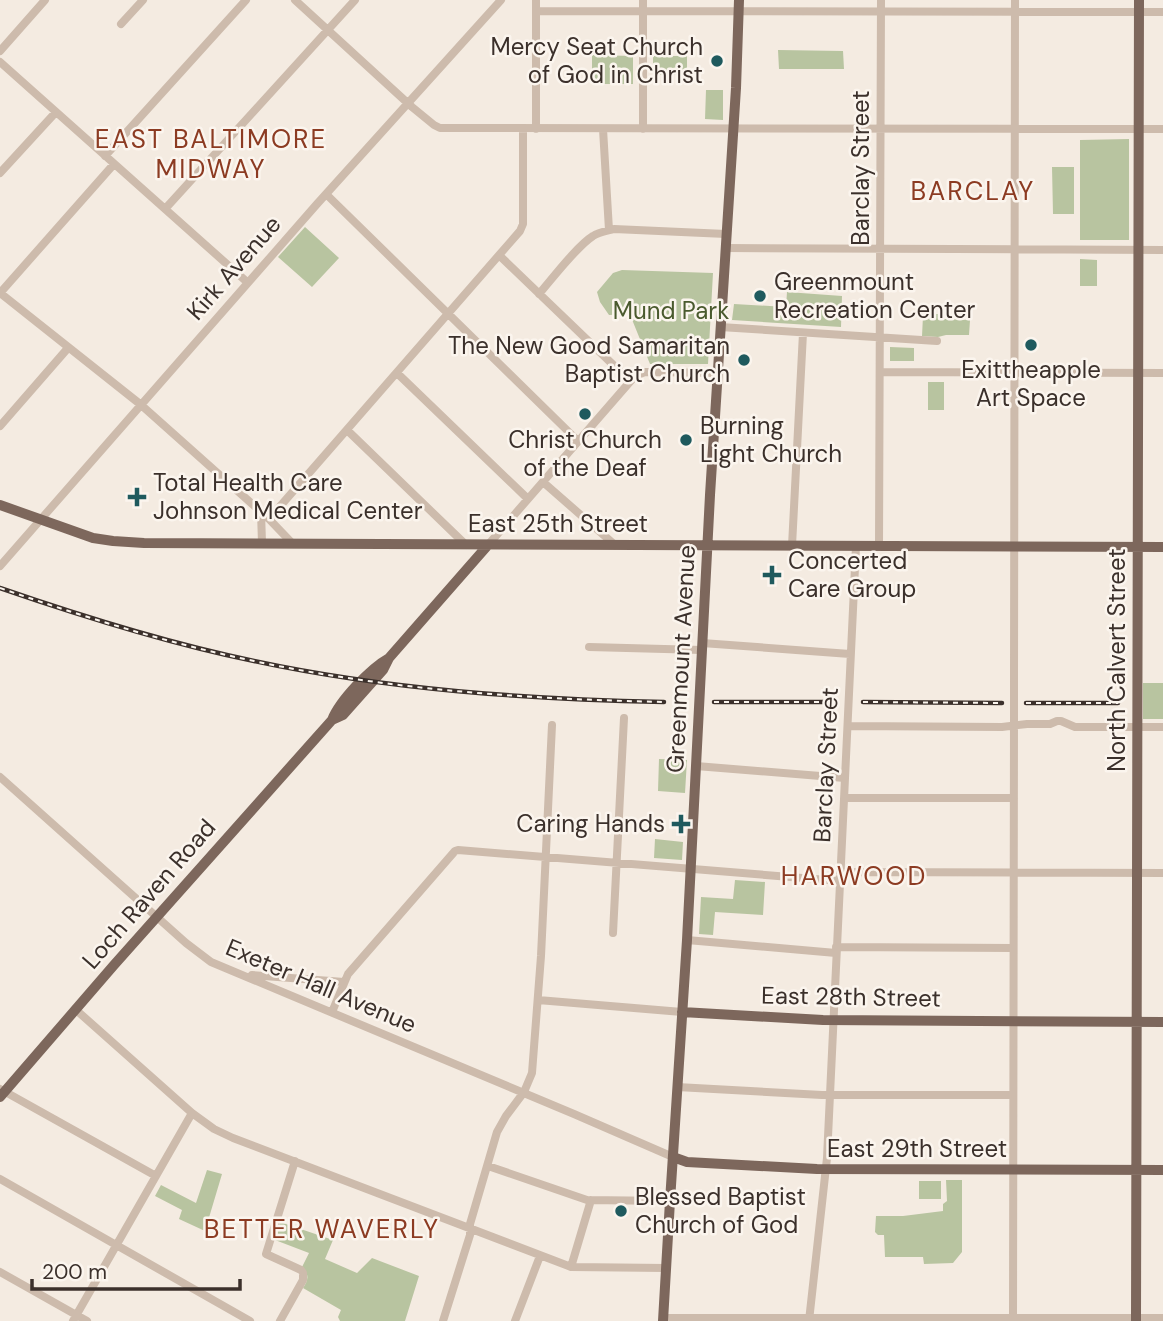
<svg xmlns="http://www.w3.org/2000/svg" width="1163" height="1321" viewBox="0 0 1163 1321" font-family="'DM Sans',sans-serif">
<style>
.green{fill:#b8c4a0}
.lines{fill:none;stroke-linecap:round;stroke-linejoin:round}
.minor{stroke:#cdbbac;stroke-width:8}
.major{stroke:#7d675c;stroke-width:10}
.rail-casing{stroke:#3b302b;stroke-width:4.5}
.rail{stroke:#fbf5ee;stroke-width:2;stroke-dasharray:5;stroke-linecap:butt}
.minor-bridge{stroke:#cdbbac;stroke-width:8}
.poi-dot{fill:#1f5a5e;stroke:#fbf5ee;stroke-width:2.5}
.labels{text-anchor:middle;stroke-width:5;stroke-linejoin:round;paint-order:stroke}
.poi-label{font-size:24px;fill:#3b302b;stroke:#fbf5ee;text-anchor:start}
.street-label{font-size:24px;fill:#3b302b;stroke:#fbf5ee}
.park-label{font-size:24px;fill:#4a5a2e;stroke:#fbf5ee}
.neighbourhood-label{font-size:26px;letter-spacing:2px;fill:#8c3b22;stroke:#fbf5ee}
</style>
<rect width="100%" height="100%" fill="#f4ebe1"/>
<!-- green -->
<path class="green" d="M778 50 843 51 844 69H779Z
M592 55 633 56V84H592Z
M653 56H687V75H653Z
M706 90H723V120L705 119Z
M1129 139V240H1080V140Z
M1052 167H1074V214H1053Z
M305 227 339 258 312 287 278 257Z
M1080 259 1097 260V286H1080Z
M622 270 713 273 708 364H650L631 317 630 304C622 306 617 316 609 315L600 302 597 292 613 273Z
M787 292 842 296 841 327 732 320 734 304 786 307Z
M926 314H938L945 319 970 320 969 335H946L938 337 922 336 923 316Z
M890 347 914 348V361H890Z
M928 382H944V410H928Z
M1143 683H1163V719H1143Z
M659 759 687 760 685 793 658 791Z
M655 839 683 842 682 860 654 858Z
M735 880 765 882 763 915 715 912 713 935 699 934 701 897 733 899Z
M207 1170 222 1174 205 1231 179 1219 182 1210 155 1196 161 1185 196 1203Z
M946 1180H962V1252L953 1263 924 1264 923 1257H885L884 1235H878L875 1232 876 1216H903L943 1211V1204L947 1201Z
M919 1181H941V1199H919Z
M280 1222 333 1240 325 1259 357 1273 372 1258 419 1276 405 1321H340L338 1317 341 1310 303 1288C308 1280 310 1275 302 1267L309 1253 275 1240Z"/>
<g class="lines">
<!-- minor -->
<path class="minor" d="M295 0 412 107 434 125 440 128 1163 129
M643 0V129
M536 11 1163 12
M121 24 143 0
M0 51 45 0
M0 62 247 282
M536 129V0
M603 129 609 230
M105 156 246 0
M0 173 56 112
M326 194 578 441
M165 209 355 0
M725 248 1163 250
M500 256 630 381
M0 293 140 404 269 519 292 543
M0 293 114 164
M539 294C552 279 577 246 593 236 599 232 607 231 614 229L726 234
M720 327 937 341
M880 372 1163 373
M397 373 528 499
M0 426 68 348
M347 430 465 544
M543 482 615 545
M261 512 262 543
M269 519 520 231 523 224V129
M488 545 635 376 645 372 717 373
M792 546 803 333
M879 546 881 0
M0 566 317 204 501 0
M702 643 850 654
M589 647 702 650
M1014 682 1015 0
M848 726 1002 727 1027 724H1050L1057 721H1061L1075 727H1163
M696 766 845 778
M0 777 186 943 211 962 574 1114 673 1157
M844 798H1014
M840 872 1163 873
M613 933 624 718
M687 940 836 953
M836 947 1013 948
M252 975 344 982
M538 1000 682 1012
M75 1009 192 1113 214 1129 233 1138 566 1265 571 1267 666 1268
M332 1012 348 974 455 851 458 850 840 881
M677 1087 822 1095H1013
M0 1089 156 1176
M488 1166 587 1200 670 1201
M0 1179 250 1321
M571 1267 591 1200
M0 1272 87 1321
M664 1318H1163
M73 1321 192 1113
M280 1321 303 1280V1273L301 1270 266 1254 295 1161
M443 1321 470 1235V1224L497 1132 506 1116 524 1092 532 1073 541 956 552 725
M515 1321 540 1256
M809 1321 827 1158 856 546
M1013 1321 1014 717"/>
<!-- major -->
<path class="major" d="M0 505 93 538 113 541 144 543 1163 547
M332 720 343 715 383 670 389 658 488 545
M682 1012 823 1020 1163 1022
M0 1097 114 965 332 720C340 700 371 668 389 658
M673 1157 687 1162 817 1169 1163 1170
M663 1321 670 1201 687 940 710 495 736 88 739 0
M1136 1321 1139 0"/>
<!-- rail casing -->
<g class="rail-casing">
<path id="rail" d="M0 588C84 617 167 643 254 661 389 690 527 699 664 702
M714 702H836
M863 702 1002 703
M1026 703H1118"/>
</g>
<!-- rail -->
<use href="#rail" class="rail"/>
<!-- minor-bridge -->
<path class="minor-bridge" d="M1014 682V717"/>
</g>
<!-- markers -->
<g class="poi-dot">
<circle cx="717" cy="61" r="7"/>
<circle cx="760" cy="296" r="7"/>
<circle cx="1031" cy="345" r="7"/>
<circle cx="744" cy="360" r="7"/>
<circle cx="585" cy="414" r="7"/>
<circle cx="686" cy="440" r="7"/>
<path d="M133.5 486.5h7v7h7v7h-7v7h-7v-7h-7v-7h7z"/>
<path d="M768.5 564.5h7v7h7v7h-7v7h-7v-7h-7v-7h7z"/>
<path d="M677.5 813.5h7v7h7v7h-7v7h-7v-7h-7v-7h7z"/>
<circle cx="621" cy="1211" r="7"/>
</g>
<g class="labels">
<!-- poi labels -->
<g class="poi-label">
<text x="703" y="55" text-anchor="end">Mercy Seat Church<tspan x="703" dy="28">of God in Christ</tspan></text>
<text x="774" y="290">Greenmount<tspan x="774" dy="28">Recreation Center</tspan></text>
<text x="730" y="354" text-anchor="end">The New Good Samaritan<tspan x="730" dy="28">Baptist Church</tspan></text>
<text x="1031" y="378" text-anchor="middle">Exittheapple<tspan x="1031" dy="28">Art Space</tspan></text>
<text x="700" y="434">Burning<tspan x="700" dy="28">Light Church</tspan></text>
<text x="585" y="448" text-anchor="middle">Christ Church<tspan x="585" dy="28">of the Deaf</tspan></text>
<text x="153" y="491">Total Health Care<tspan x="153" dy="28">Johnson Medical Center</tspan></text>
<text x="788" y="569">Concerted<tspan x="788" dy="28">Care Group</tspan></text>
<text x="665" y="832" text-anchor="end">Caring Hands</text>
<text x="635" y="1205">Blessed Baptist<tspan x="635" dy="28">Church of God</tspan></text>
</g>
<!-- street labels -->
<g class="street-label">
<text transform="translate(861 168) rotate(-90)" y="8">Barclay Street</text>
<text transform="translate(234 268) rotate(-49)" y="8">Kirk Avenue</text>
<text x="558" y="532">East 25th Street</text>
<text transform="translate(681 659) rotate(-87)" y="8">Greenmount Avenue</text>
<text transform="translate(1117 660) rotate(-90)" y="8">North Calvert Street</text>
<text transform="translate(826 765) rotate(-87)" y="8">Barclay Street</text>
<text transform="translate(149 894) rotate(-49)" y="8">Loch Raven Road</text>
<text transform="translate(321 986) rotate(23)" y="8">Exeter Hall Avenue</text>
<text transform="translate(851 997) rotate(1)" y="8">East 28th Street</text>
<text x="917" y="1157">East 29th Street</text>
</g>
<!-- park labels -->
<g class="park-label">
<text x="671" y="319">Mund Park</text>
</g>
<!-- neighbourhood labels -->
<g class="neighbourhood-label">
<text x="211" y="148">EAST BALTIMORE<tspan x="211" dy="30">MIDWAY</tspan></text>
<text x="973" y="200">BARCLAY</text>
<text x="854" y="885">HARWOOD</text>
<text x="322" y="1238">BETTER WAVERLY</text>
</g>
</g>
<!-- scale -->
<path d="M32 1279v10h208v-10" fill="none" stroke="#3b302b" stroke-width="3.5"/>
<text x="42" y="1279" font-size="21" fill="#3b302b" stroke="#fbf5ee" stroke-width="5" paint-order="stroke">200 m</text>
</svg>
